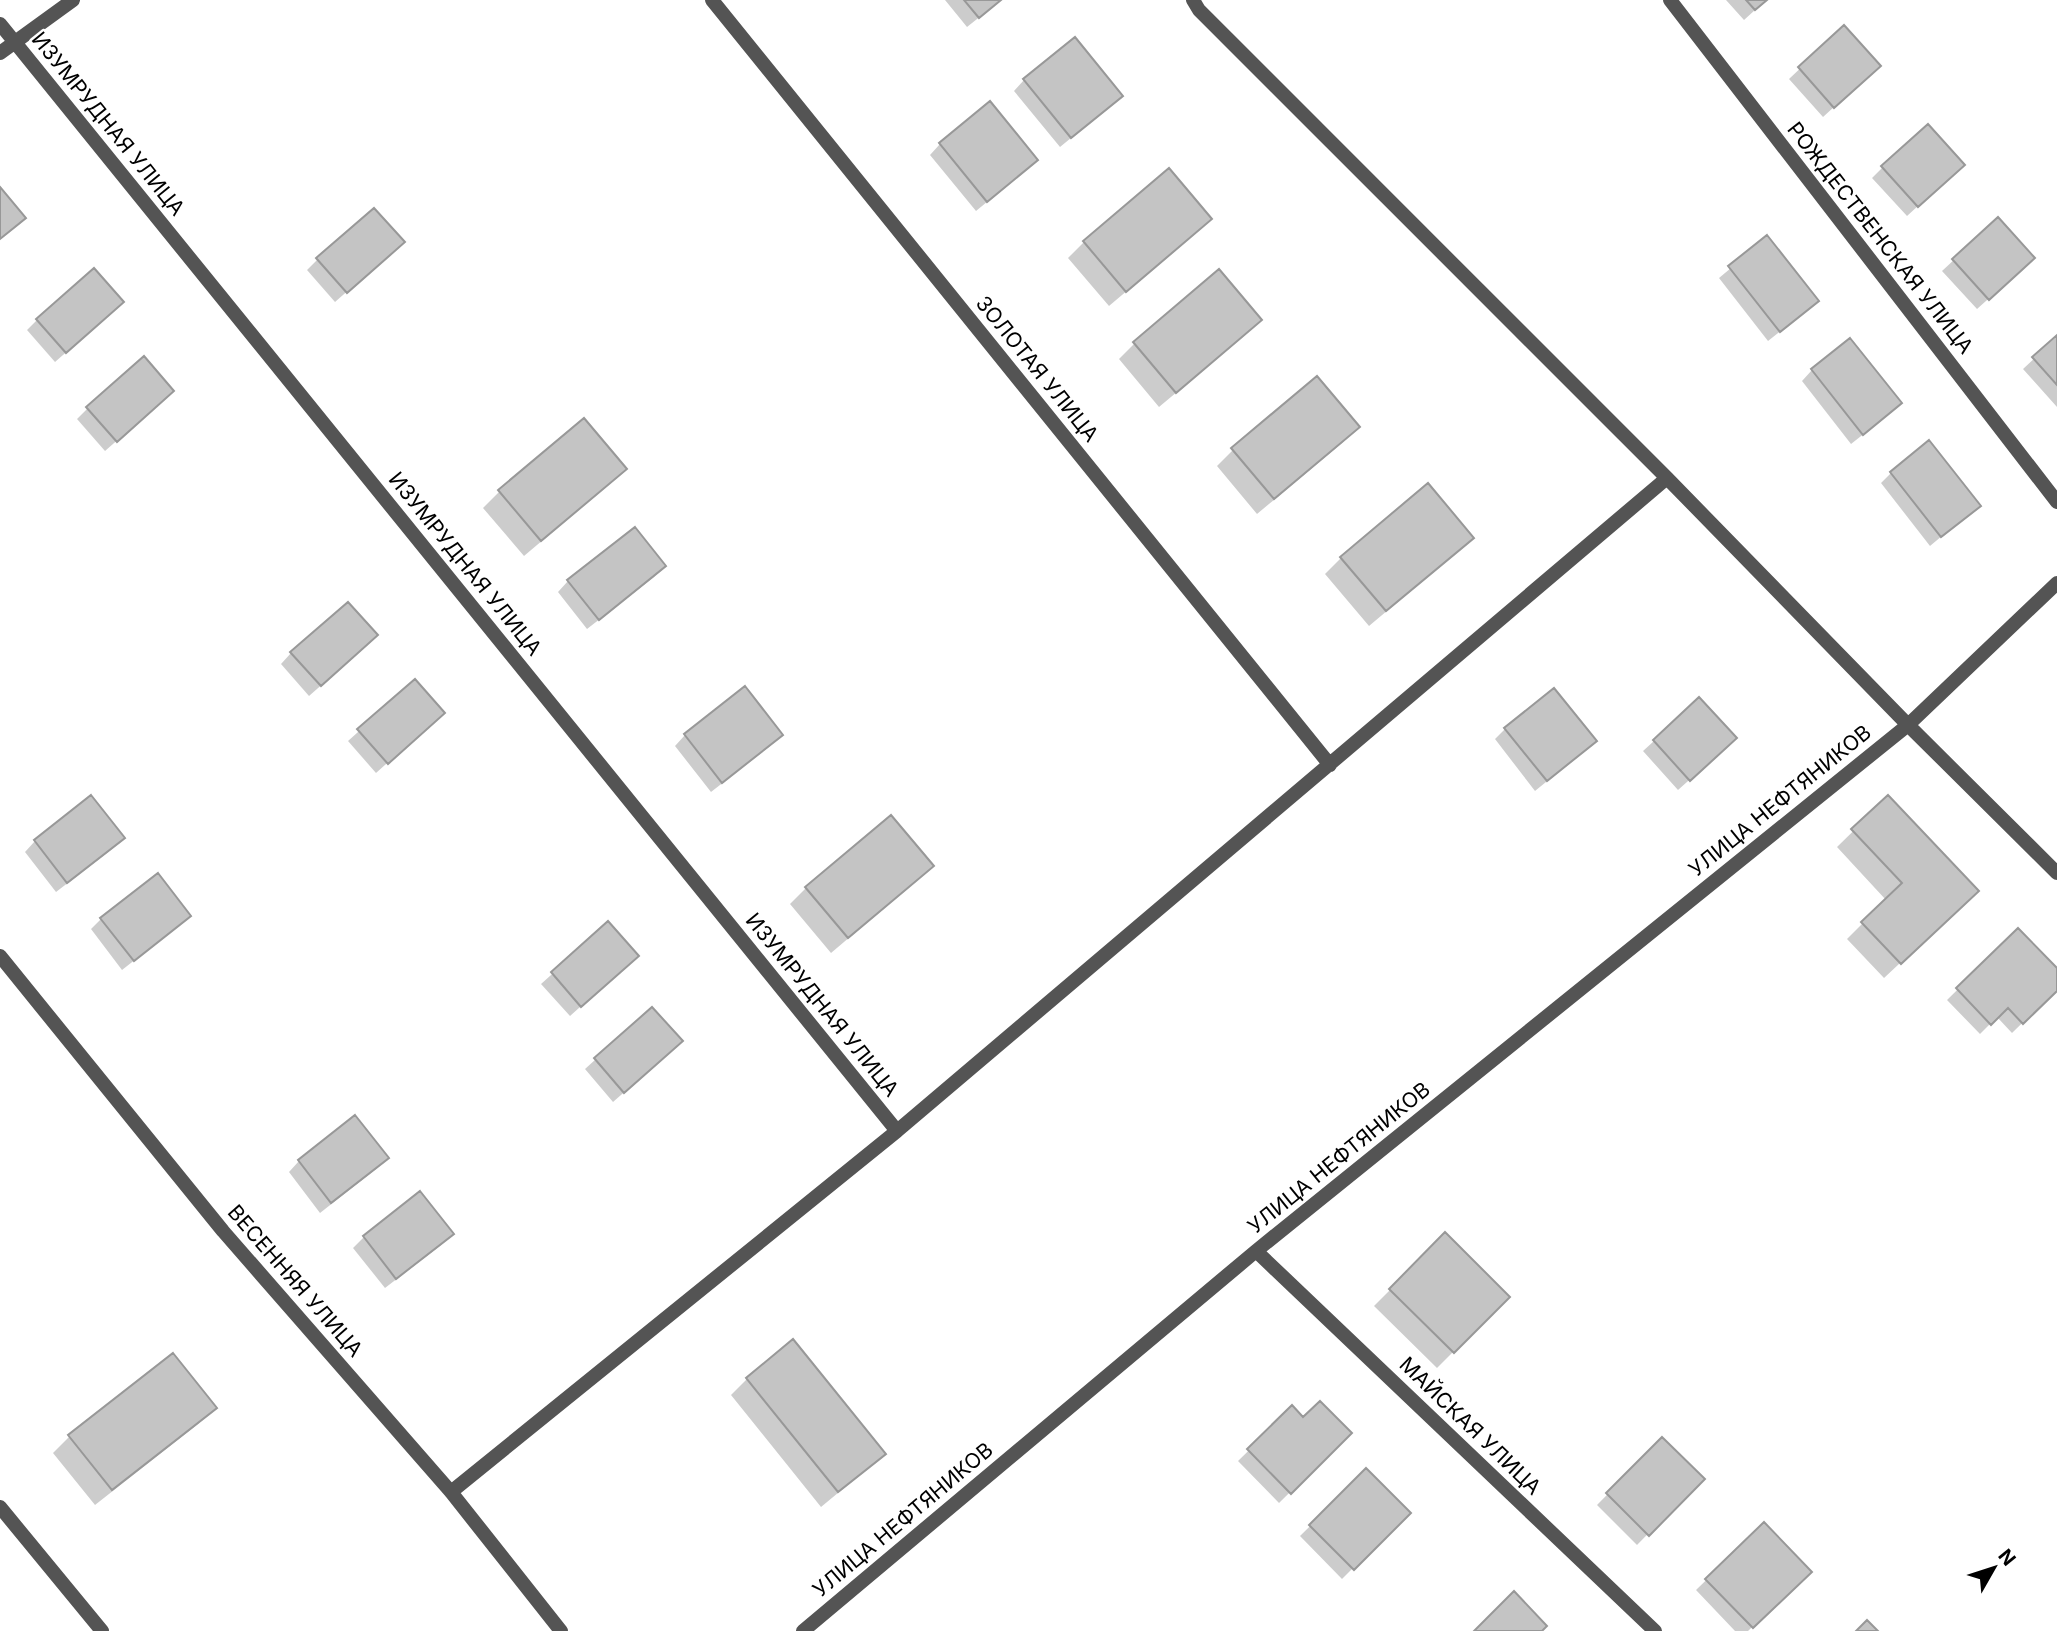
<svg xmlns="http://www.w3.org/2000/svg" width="2057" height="1631" viewBox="0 0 2057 1631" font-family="Inter,sans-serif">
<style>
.shadow{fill:#0003}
.building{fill:#c4c4c4;stroke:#989898;stroke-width:2}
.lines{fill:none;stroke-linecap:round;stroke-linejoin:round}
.minor{stroke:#545454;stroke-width:14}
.labels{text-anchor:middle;stroke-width:5;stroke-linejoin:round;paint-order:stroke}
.street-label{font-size:21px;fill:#000;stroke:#fff}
</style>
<rect width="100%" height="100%" fill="#fff"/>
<!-- shadow -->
<path class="shadow" d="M945 0H1001L967 27Z
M1726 0H1766L1744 20Z
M1844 27 1868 76 1823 117 1789 79Z
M1024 80 1110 106 1060 147 1014 91Z
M940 144 1026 170 976 211 930 155Z
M1883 167 1952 175 1907 216 1872 178Z
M1998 219 2023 268 1977 309 1942 271Z
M1193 235 1109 306 1068 258 1084 242Z
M1767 238 1806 311 1768 341 1719 278Z
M392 252 335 302 307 270 318 259Z
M111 313 55 362 27 330 37 320Z
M1260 320 1244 336 1159 407 1119 359 1135 343Z
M2057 337V407L2023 369Z
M1812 370 1889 414 1851 444 1802 381Z
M162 401 105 451 77 419 88 408Z
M584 420 624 469 608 485 524 556 483 508 499 492Z
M1358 427 1342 443 1257 514 1217 466 1233 450Z
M1891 473 1979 505 1930 546 1881 483Z
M1472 537 1456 553 1369 626 1325 574 1341 558Z
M664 566 654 577 587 629 558 592 568 581Z
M366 646 309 696 281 664 291 653Z
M415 681 432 723 376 773 348 741Z
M744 689 781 735 770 746 711 792 675 746 685 735Z
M1505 729 1584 751 1535 791 1495 739Z
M1654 741 1724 749 1678 790 1643 751Z
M1888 797 1960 907 1884 978 1847 939 1886 900 1837 847Z
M123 838 112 849 56 892 25 852 35 841Z
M932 865 916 881 831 953 790 904 806 888Z
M189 916 178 926 122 970 91 929 101 919Z
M608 924 626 966 570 1016 541 984Z
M2018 930 2057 970V989L2012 1033 1997 1017 1980 1034 1947 1000Z
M670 1052 613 1102 585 1069 596 1059Z
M387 1158 376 1169 320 1213 289 1172 299 1161Z
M420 1193 451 1234 441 1245 385 1288 353 1248 364 1237Z
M1445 1235 1508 1297 1437 1368 1374 1306Z
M747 1379 883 1453 867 1469 821 1507 731 1395Z
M214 1408 198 1424 95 1505 53 1453 69 1437Z
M1292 1408 1303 1420 1350 1433 1279 1503 1238 1461Z
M1662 1439 1702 1479 1637 1545 1597 1505Z
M1366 1471 1408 1513 1342 1579 1300 1536Z
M1764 1524 1809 1572 1748 1631H1735L1696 1590Z"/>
<!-- building -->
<path class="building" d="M964 0H1001L979 18Z
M1746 0H1767L1755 10Z
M1844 25 1881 66 1834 108 1798 67Z
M1075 37 1123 96 1071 138 1023 79Z
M990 101 1038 160 987 202 939 143Z
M1928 124 1965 165 1918 207 1881 166Z
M1169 168 1212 219 1126 292 1083 241Z
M0 187 26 218 0 239Z
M374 208 405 242 347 293 316 258Z
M1998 217 2035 258 1989 300 1952 259Z
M1767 235 1819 301 1780 332 1728 266Z
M94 268 124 302 66 353 36 319Z
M1219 269 1262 320 1176 393 1133 342Z
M2057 335V385L2032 357Z
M1850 338 1902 403 1863 435 1811 369Z
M144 356 174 391 117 442 86 407Z
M1317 376 1360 427 1274 499 1231 448Z
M584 418 627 469 541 541 498 490Z
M1929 440 1981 506 1941 537 1890 472Z
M1428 483 1474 538 1386 611 1340 557Z
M635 527 666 566 599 620 567 580Z
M348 602 378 635 321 686 290 652Z
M415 679 445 713 388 764 357 729Z
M745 686 783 735 722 783 684 734Z
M1554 688 1597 741 1547 781 1504 728Z
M1699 697 1737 738 1690 781 1653 740Z
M91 795 125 838 67 883 34 840Z
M1888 795 1979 891 1901 964 1861 922 1902 883 1851 829Z
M891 815 934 866 848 938 805 887Z
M158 873 191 916 134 961 100 918Z
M608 921 639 956 581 1007 551 972Z
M2018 928 2057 968V991L2023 1024 2008 1008 1991 1025 1956 988Z
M652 1007 683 1041 624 1093 594 1058Z
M355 1115 389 1158 331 1203 298 1160Z
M420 1191 454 1234 396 1279 363 1236Z
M1445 1232 1510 1297 1454 1353 1389 1289Z
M793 1339 886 1454 838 1492 746 1378Z
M173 1353 217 1408 112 1490 68 1435Z
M1320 1401 1352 1433 1291 1494 1247 1449 1292 1405 1303 1417Z
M1662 1437 1705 1479 1649 1536 1606 1493Z
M1366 1468 1411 1513 1354 1570 1309 1525Z
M1764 1522 1812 1572 1753 1628 1705 1579Z
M1514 1591 1547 1626 1542 1631H1474Z
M1867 1620 1878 1631H1856Z"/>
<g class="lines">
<!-- minor -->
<path class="minor" d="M712 0 1330 765
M1193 0 1199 10 1667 478 1908 725 2057 873
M1670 0 2057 502
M0 24 897 1131
M0 53 73 0
M0 956 223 1231 451 1492 561 1631
M1256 1251 1655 1631
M451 1492 897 1131 1667 478
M0 1507 102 1631
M803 1631 1256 1251 1908 725 2057 583"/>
</g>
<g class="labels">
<!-- street labels -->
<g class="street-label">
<text transform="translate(108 124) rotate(51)" y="7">ИЗУМРУДНАЯ УЛИЦА</text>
<text transform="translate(1880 238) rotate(52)" y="7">РОЖДЕСТВЕНСКАЯ УЛИЦА</text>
<text transform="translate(1037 369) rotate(51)" y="7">ЗОЛОТАЯ УЛИЦА</text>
<text transform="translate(465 564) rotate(51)" y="7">ИЗУМРУДНАЯ УЛИЦА</text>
<text transform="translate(1780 801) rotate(-39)" y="7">УЛИЦА НЕФТЯНИКОВ</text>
<text transform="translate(822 1005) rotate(51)" y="7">ИЗУМРУДНАЯ УЛИЦА</text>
<text transform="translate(1339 1158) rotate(-39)" y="7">УЛИЦА НЕФТЯНИКОВ</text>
<text transform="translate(295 1281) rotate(49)" y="7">ВЕСЕННЯЯ УЛИЦА</text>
<text transform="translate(1470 1426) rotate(44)" y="7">МАЙСКАЯ УЛИЦА</text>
<text transform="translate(903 1520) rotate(-40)" y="7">УЛИЦА НЕФТЯНИКОВ</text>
</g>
</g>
<!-- north arrow -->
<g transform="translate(1994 1568) rotate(51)" stroke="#ffffff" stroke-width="5" paint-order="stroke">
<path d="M0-5L12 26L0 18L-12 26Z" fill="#000000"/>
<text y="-10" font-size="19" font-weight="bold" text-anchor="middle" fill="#000000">N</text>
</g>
</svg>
